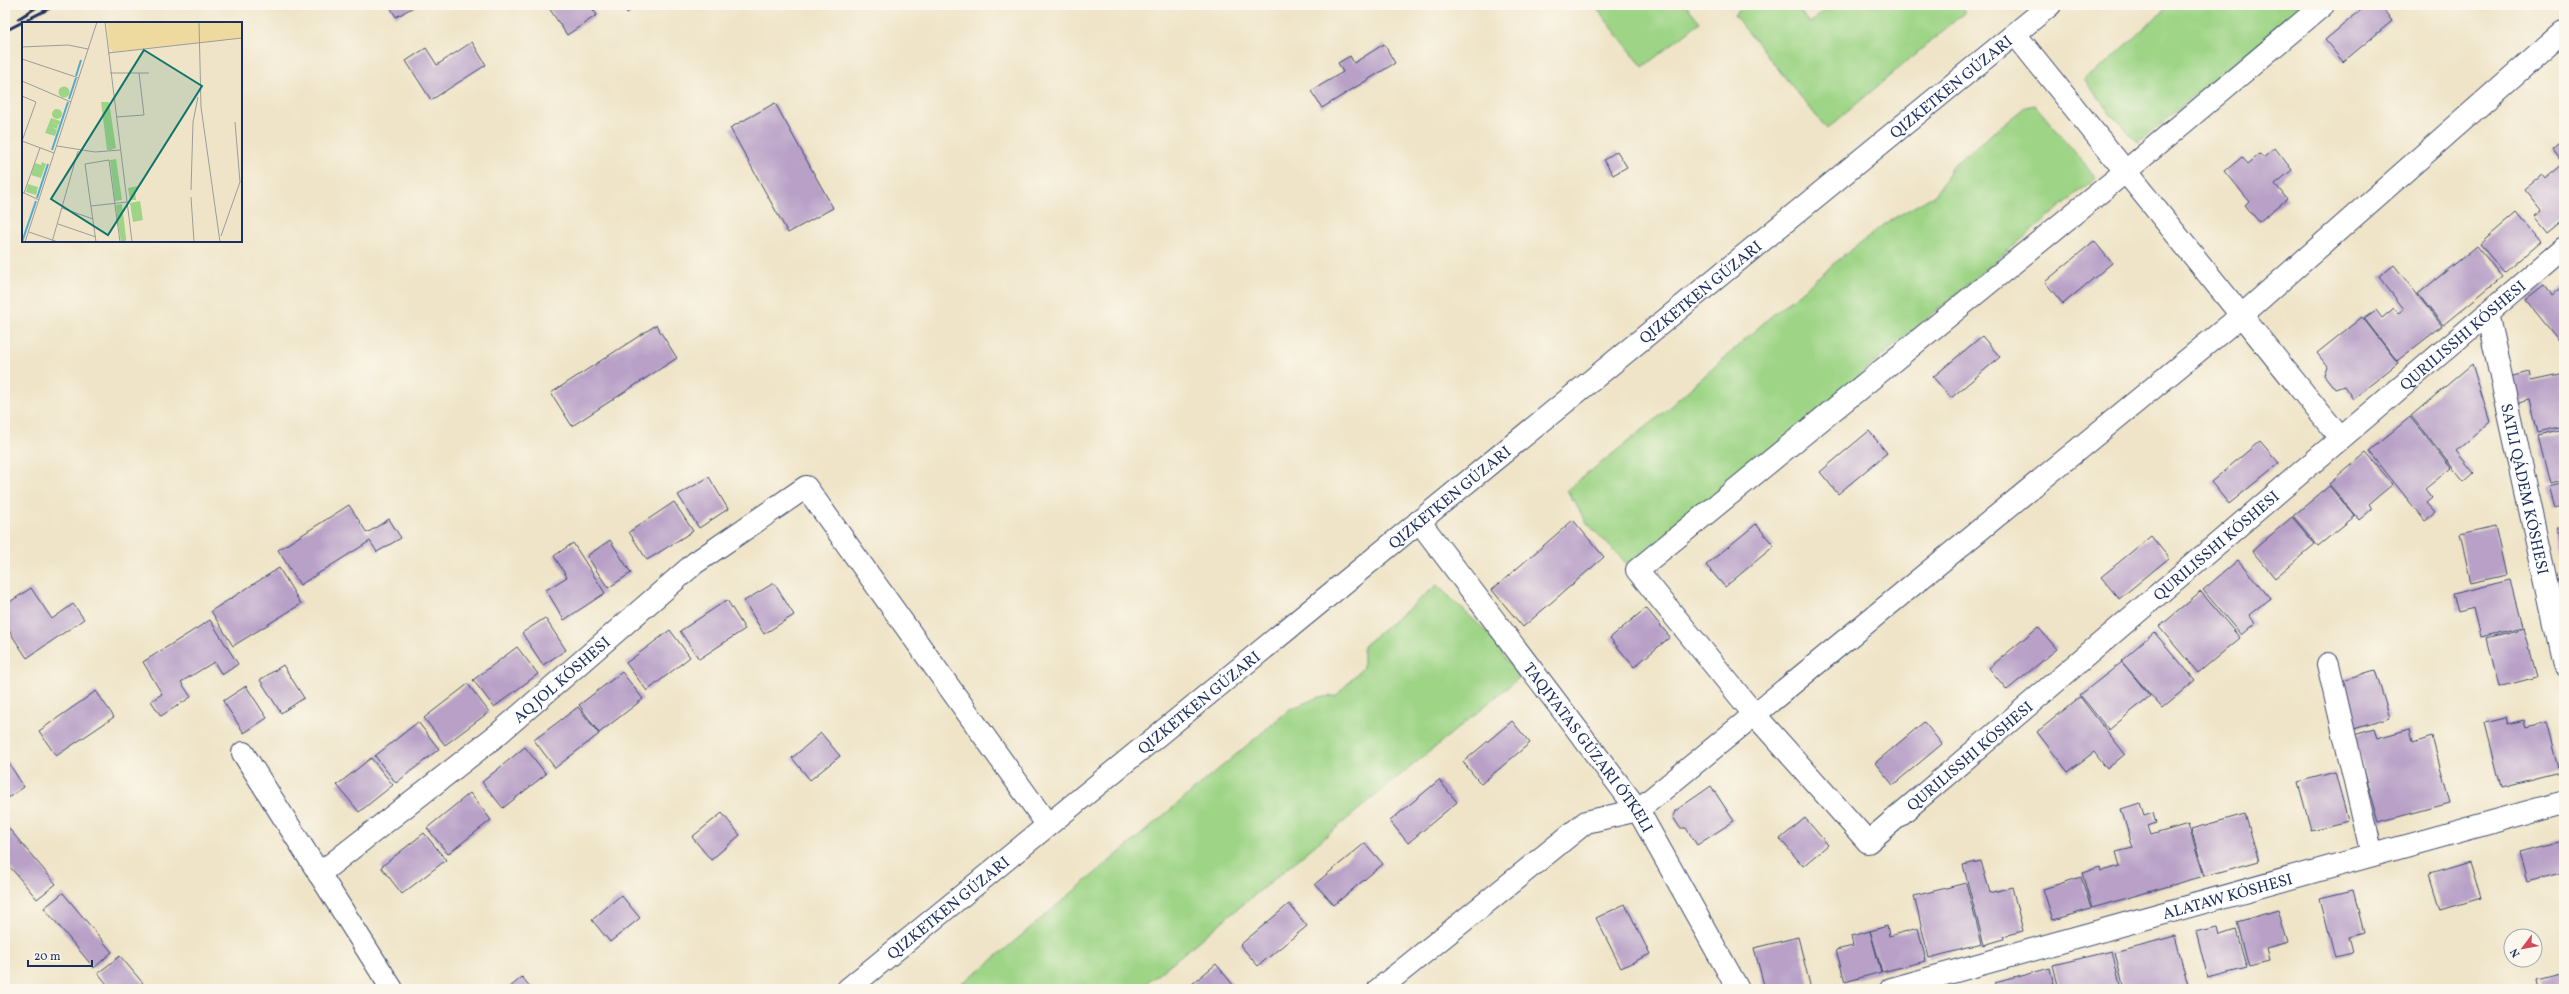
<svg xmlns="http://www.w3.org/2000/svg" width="2569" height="994" viewBox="0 0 2569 994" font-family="Vollkorn,serif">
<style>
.green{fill:#9dd485;stroke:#5c8272}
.building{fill:#b8a0c7}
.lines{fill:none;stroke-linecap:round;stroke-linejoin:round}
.minor-casing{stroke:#3b4a6e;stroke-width:24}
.minor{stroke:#fff;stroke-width:22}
.rail{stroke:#1b2f5e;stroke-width:3}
.labels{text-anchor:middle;stroke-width:3.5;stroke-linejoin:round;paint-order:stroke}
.street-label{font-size:16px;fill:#1b2f5e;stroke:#fbf7ec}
.inset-river{fill:none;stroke:#4fabcd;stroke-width:2}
.inset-road{fill:none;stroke:#9a9c9d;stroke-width:1}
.view{fill:#0f766e;fill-opacity:0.15;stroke:#0f766e;stroke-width:2}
.inset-edge{fill:none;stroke:#1b2f5e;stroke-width:2}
</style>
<rect width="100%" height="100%" fill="#fbf7ec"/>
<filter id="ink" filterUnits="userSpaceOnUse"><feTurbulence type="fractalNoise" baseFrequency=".025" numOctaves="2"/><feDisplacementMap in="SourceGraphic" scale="8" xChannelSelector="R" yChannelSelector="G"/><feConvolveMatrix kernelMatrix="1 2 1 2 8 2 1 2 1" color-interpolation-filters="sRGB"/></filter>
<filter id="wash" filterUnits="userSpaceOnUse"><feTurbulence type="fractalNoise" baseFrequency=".012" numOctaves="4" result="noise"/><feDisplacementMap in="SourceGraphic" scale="16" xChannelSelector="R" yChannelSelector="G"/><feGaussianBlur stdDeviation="0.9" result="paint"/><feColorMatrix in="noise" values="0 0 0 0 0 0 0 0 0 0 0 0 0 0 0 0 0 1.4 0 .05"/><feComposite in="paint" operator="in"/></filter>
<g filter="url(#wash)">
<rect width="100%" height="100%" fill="#efe4c7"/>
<!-- green -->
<path class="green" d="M1594 5H1686L1700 22 1643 67Z
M1746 5H1795L1810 23 1831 5H1964V13L1827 129 1734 15Z
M2169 5H2306L2138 142 2111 115 2084 79 2110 60Z
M2035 105 2096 177 1630 567 1587 523 1567 490 1655 420 1769 318 1842 257 1889 221 1935 195 1953 165 2025 107Z
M1437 585 1490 635 1519 678 1140 989H953L985 966 1290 709 1319 697 1336 696 1363 667V646Z"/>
<g id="blocks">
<!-- building -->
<path class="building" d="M389 5H417L396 17Z
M547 5H590L597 15 567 35Z
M622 5H640L627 13Z
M2367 5H2380L2392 21 2343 62 2325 40Z
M472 42 486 65 431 100 406 61 426 48 437 65Z
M1384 44 1395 63 1322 108 1311 91 1343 72 1338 63 1350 56 1354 63Z
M775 103 833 208 788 233 730 128Z
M2564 141V165L2553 150Z
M2275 148 2292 170 2275 184 2287 199 2259 222 2245 205 2249 201 2225 171 2242 157 2248 164 2260 154 2263 158Z
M1617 151 1627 167 1613 175 1604 160Z
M2562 164 2564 219 2548 232 2535 216 2542 211 2524 189 2541 175 2544 179Z
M2517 212 2541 241 2504 273 2480 244Z
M2094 241 2112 263 2063 304 2045 282Z
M2477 246 2502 277 2443 325 2418 294Z
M2394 265 2442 326 2397 361 2364 318 2376 310 2382 318 2394 308 2398 313 2404 309 2379 277Z
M2564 284V347L2526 300 2544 286 2551 295Z
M2362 317 2398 363 2353 399 2344 386 2335 389 2324 375 2327 366 2317 353Z
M656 325 677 358 572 426 551 393Z
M1982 336 2000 357 1951 398 1933 377Z
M2472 364 2490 422 2456 451 2474 473 2464 482 2411 416Z
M2529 372 2531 381 2564 374V427L2538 433 2530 400 2511 405 2505 378Z
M2410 417 2451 468 2425 489 2432 498 2426 503 2435 513 2425 521 2369 451Z
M2564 430V481L2550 484 2538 436Z
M1869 431 1887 453 1838 494 1820 472Z
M2260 441 2279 463 2229 504 2211 482Z
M2366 453 2393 484 2369 504 2372 509 2359 520 2329 484Z
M709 477 728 509 699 528 678 495Z
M2564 483V506L2555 508 2549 487Z
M2329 486 2355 516 2318 546 2293 516Z
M674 502 693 531 647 560 629 532Z
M349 505 367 533 389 519 401 538 377 552 370 541 300 585 278 550Z
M2292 517 2315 544 2275 578 2252 551Z
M1573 520 1604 557 1523 627 1492 590Z
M1756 524 1774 546 1725 587 1706 565Z
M2495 526 2506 575 2471 583 2460 534Z
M2564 526V555H2563L2557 527Z
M2151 536 2169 558 2119 599 2101 577Z
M610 540 631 573 608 588 587 556Z
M573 543 605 593 564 620 546 590 567 577 554 556Z
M2238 560 2270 598 2249 615 2255 623 2241 635 2203 590Z
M279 568 301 604 233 646 211 611Z
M2510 580 2522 627 2481 637 2474 608 2458 612 2453 594Z
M774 583 794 615 764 634 744 601Z
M31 588 52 619 73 604 84 619 27 658 5 625V605Z
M2201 592 2240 638 2198 673 2159 627Z
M727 600 745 629 699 659 680 631Z
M1646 608 1670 637 1634 667 1610 638Z
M545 618 566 650 543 665 522 633Z
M210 620 238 664 222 675 214 662 181 682 191 697 161 716 151 701 162 694 143 662Z
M2038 627 2057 649 2007 690 1989 668Z
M2524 628 2537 677 2499 687 2487 638Z
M670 630 690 657 647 691 626 663Z
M2154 632 2195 680 2162 708 2121 661Z
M517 647 538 674 494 707 473 680Z
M2122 662 2150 696 2109 730 2080 695Z
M283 665 304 698 281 713 260 680Z
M2375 670 2390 718 2354 729 2339 681Z
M622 672 643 699 599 733 579 705Z
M468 684 489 712 445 745 424 718Z
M246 686 267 718 244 733 223 701Z
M96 691 114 717 56 756 39 731Z
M2080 697 2125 754 2107 769 2094 752 2068 772 2037 732Z
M578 707 599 734 555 768 534 740Z
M2506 718 2508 724 2524 720 2526 727 2546 722 2559 772 2501 787 2485 723Z
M1512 721 1530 743 1481 784 1463 762Z
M418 722 439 749 396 783 375 756Z
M1924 722 1942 744 1893 785 1875 763Z
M2374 729 2377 738 2410 729 2413 743 2432 737 2450 803 2379 822 2354 735Z
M821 733 840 756 810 780 792 758Z
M525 747 546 774 503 808 482 782Z
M5 757 24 787 5 800Z
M371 758 393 785 359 812 337 785Z
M2335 772 2348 821 2311 830 2298 782Z
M1439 780 1457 802 1408 843 1390 821Z
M1711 786 1734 821 1697 845 1686 828H1680L1673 817 1675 811Z
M470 793 491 820 448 854 427 828Z
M2140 803 2144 815 2153 812 2156 823 2148 826 2151 835 2188 824 2204 876 2092 908 2082 873 2100 867 2101 871 2120 866 2116 852 2133 848 2121 809Z
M722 813 740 835 711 860 692 837Z
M2245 814 2259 861 2205 876 2191 829Z
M1805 818 1828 845 1803 866 1780 839Z
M5 824 56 884 37 899 5 861Z
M424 833 446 860 402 894 381 867Z
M2564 841V872L2527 882 2519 852Z
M1365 843 1383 864 1334 905 1315 884Z
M1981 861 1990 893 2012 887 2023 931 2003 936 2004 939 1984 945 1963 865Z
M2470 862 2481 898 2441 910 2430 874Z
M2081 877 2091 909 2053 920 2043 889Z
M1966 883 1982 944 1929 958 1914 896Z
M2353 890 2364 933 2349 937 2353 953 2335 957 2320 898Z
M63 893 112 952 94 968 44 908Z
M621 895 640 918 610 942 592 920Z
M1289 904 1307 926 1258 966 1240 945Z
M1625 904 1650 954 1621 968 1596 918Z
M2278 910 2288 943 2266 949 2269 961 2249 966 2237 922Z
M1887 926 1889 936 1918 928 1926 961 1882 972 1870 931Z
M2217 927 2219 935 2236 930 2247 968 2208 978 2196 932Z
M1870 931 1881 972 1845 982 1836 950 1853 946 1851 936Z
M2175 936 2189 989H2124L2115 952Z
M1798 937 1811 989H1765L1754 948Z
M2112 951 2121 989H2059L2053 965Z
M120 956 148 989H111L98 973Z
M1216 964 1234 986 1231 989H1186Z
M2050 968 2055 989H1997L1995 983Z
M2564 972V989H2539L2537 979Z
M522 977 532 989H508Z"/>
</g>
</g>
<g filter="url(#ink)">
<use href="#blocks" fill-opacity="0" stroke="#3b4a6e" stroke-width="1"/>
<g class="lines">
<!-- minor casing -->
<g class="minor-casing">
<g id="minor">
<path id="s1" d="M2323 5 2126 171 1637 570 1754 714 1868 842 2564 248"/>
<path d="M2015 34 2340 438"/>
<path id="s2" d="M2487 313 2564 665"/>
<path id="s3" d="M1419 521 1638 810 1738 989"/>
<path d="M2328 664 2372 855"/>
<path d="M243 753 392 989"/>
<path id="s4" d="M319 874 497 735 695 563 806 487 1047 824"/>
<path id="s5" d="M848 989 2050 5"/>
<path d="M1379 989 1586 822 1638 810 2242 315 2564 31"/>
<path id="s6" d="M1891 989 2564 802"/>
</g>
</g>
<!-- minor -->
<use href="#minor" class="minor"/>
<!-- rail -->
<path class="rail" d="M18 19 40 5
M5 31 56 5"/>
</g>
</g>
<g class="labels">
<!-- street labels -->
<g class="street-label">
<text dy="6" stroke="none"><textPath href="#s5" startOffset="1425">QIZKETKEN GÚZARI</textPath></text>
<text dy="6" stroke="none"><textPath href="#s5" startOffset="1101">QIZKETKEN GÚZARI</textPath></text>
<text dy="6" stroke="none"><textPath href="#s1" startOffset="2027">QURILISSHI KÓSHESI</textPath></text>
<text dy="6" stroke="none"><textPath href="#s2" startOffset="180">SATLI QÁDEM KÓSHESI</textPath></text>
<text dy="6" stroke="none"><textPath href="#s5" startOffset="777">QIZKETKEN GÚZARI</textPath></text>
<text dy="6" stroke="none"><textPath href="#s1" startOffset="1703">QURILISSHI KÓSHESI</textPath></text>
<text dy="6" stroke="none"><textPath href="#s4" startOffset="311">AQ JOL KÓSHESI</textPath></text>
<text dy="6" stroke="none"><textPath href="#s5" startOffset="453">QIZKETKEN GÚZARI</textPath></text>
<text dy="6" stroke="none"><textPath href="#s3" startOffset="283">TAQIYATAS GÚZARI ÓTKELI</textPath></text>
<text dy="6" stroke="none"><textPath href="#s1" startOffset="1379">QURILISSHI KÓSHESI</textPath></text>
<text dy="6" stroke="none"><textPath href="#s6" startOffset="349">ALATAW KÓSHESI</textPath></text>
<text dy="6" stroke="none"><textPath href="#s5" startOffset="129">QIZKETKEN GÚZARI</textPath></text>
</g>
</g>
<!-- overview -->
<g transform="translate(22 22)">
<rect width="220" height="220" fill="#efe4c7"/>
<path d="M36.5 70a5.5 5.5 0 1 1 11 0a5.5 5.5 0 1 1-11 0ZM79 80H87L94 126 89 128H85ZM30 92a5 5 0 1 1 10 0a5 5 0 1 1-10 0ZM29 96 38 99 37 103 29 100 36 103 35 107 30 105 35 108 33 114 23 111ZM94 137 100 178 93 179 88 138ZM20 140 24 142 19 156 9 153 13 141 19 143ZM6 162 16 165 14 173 4 170ZM116 164V168L113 169 114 178H108L106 166ZM118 179 121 198 111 200 108 181ZM100 182 104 216V220H99L95 196 94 183Z" fill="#9dd485"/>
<path d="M85 0H220V16L91 30 87 26Z" fill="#eeda9e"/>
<path class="inset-river" d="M54 54 59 38M47 77 54 56M30 128 46 80M15 176 26 142M0 220 14 179"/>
<path class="inset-road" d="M83 0 110 220M177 0 179 85 198 220M0 25 46 23 66 27M86 31 220 16M0 37 57 56M88 51H127M0 59 49 80M0 74 14 80 0 119M94 95 122 93 117 51M0 119 32 131M35 124 73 130 98 128M169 168 171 100 176 75M0 170 17 178M2 171 18 126M169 175 172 220M69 184 105 180M40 186 71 197M36 202 74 215M7 210 36 220M199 214 218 160 213 100M3 220 75 0M30 220 56 129M74 220 63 142 87 138 98 220"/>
<path class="view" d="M122 28 180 64 86 213 29 177Z"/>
<rect width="220" height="220" class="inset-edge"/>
</g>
<!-- margin -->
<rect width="2569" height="994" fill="none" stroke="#fbf7ec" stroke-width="20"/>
<!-- north arrow -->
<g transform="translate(2523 948) rotate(238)"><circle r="19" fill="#fbf7ec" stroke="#a1a7b3"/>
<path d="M0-3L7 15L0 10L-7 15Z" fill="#d1495b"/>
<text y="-6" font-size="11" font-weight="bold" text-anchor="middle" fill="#1b2f5e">N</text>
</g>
<!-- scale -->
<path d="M28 960v6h64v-6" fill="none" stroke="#1b2f5e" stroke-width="2"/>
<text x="34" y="960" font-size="12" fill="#1b2f5e" stroke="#fbf7ec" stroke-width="3" paint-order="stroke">20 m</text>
</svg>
